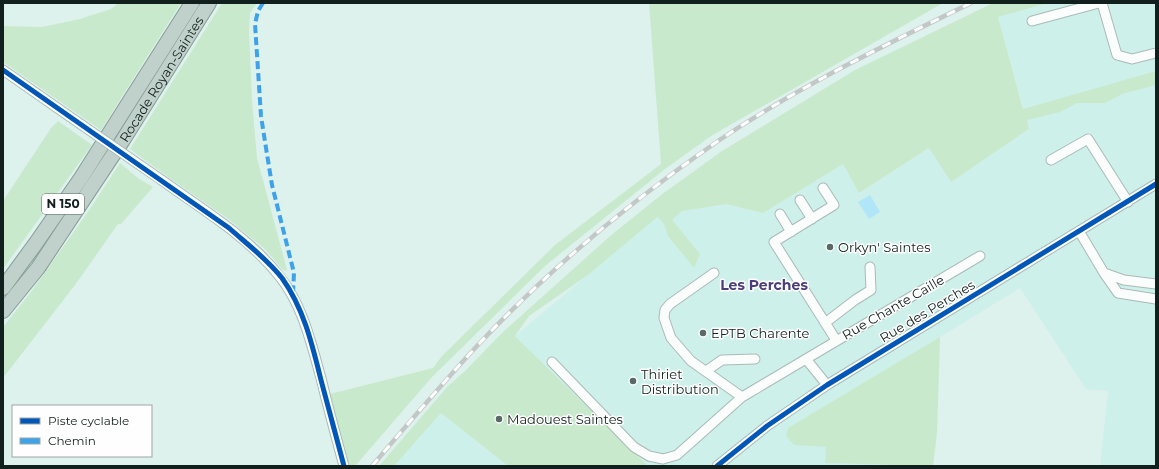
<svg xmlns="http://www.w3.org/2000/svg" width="1159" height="469" viewBox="0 0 1159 469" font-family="Montserrat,sans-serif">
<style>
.built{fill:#cef0ea}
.green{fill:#c9e9cd}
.water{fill:#b1e5f8}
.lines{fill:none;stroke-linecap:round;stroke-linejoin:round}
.minor-casing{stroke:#aabab7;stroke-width:11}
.highway-casing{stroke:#869d96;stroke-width:16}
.minor{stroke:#fafdfc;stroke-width:9}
.highway{stroke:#c0d0ca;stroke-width:14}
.rail-casing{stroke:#c3c8c7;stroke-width:4.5}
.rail{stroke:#fdfefd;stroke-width:3;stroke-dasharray:9;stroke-linecap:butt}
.minor-bridge-casing{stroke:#aabab7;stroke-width:11;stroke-linecap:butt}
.minor-bridge{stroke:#fafdfc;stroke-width:9}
.quiet{stroke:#3da2ea;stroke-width:4;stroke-dasharray:8 4;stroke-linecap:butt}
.cycleway-casing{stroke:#fdfefd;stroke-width:8}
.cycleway{stroke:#0057b8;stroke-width:5}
.poi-dot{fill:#596966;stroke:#fdfefd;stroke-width:1.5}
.labels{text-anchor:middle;stroke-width:3;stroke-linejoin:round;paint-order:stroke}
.shield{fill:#fdfefd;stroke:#586360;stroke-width:1}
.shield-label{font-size:12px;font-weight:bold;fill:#12201d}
.street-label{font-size:13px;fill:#12201d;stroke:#fdfefd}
.poi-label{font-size:13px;fill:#12201d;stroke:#fdfefd;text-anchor:start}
.neighbourhood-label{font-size:14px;font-weight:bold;fill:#4a3e7b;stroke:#fdfefd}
</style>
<rect width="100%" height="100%" fill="#ddf1ed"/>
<!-- built -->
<path class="built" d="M1048 3H1156V466H1100L1108 391 1086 389 1020 288 940 337 937 432 933 466H648L515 336 655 219 732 166 763 212 843 164 859 193 930 148 951 182 1029 129 998 17Z
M441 413 508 466H394Z"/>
<!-- green -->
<path class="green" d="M118 3H181L101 130 3 62V26L42 27 80 19 111 9Z
M222 3H257L250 13 249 30 252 101 257 158 287 270 285 271 282 269 265 249 227 218 164 174 130 149Z
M649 3H943L711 136 665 169 545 266 432 377 355 466H348L330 394 433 368 442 356 555 245 661 164Z
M993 3H1048L998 17 1023 109 1156 71V85L1122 94 1105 103H1077L1060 112 1027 120 1029 129 951 182 929 148 859 193 843 164 763 213 726 204 682 211 672 220 700 254 694 268 668 236 664 224 658 217 655 219 588 275 529 316 515 336 648 466H508L441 413 394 466H379L448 386 465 371 502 333 609 237 661 195 722 151 855 70Z
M58 121 92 145 3 269V201L51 128Z
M120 163 139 179 153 187 121 224H118L75 285 3 378V327L31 292 90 209Z
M940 337 937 432 933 466 825 463 826 447 794 445 786 436 788 428Z"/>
<!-- water -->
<path class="water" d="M870 195 880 212 869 219 858 202Z"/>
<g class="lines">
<!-- minor casing -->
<g class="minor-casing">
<path id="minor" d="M1102 3 1117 55 1132 59 1156 53
M1032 21 1099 3
M3 70 66 114
M1051 160 1088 139 1128 202
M163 181C203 210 249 237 280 277 303 306 311 343 321 378 328 407 336 437 344 466
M823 188 834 205 774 242 836 340
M800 200 812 219
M780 214 791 232
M1079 231 1104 273 1124 280 1156 284
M714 273 670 304 665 310 664 318 671 338 691 361 742 397
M1104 273 1118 293 1156 299
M825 323 855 300 871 290 870 267
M552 362 634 447 649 456 663 459 677 455 742 397 806 359
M706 371 722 360 755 359
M827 385 806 359 980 256
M717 466 767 426 827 385 1156 184"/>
</g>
<!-- highway casing -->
<g class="highway-casing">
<g id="highway">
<path d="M3 288 36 243 81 178 192 3"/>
<path id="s1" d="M3 311 38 268 123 140 209 3"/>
</g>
</g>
<!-- minor -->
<use href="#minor" class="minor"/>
<!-- highway -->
<use href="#highway" class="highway"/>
<!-- rail casing -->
<g class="rail-casing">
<path id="rail" d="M372 466C406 426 440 386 476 347 548 270 631 201 718 141 798 87 885 45 971 3"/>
</g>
<!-- rail -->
<use href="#rail" class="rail"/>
<!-- minor-bridge casing -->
<g class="minor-bridge-casing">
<path id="minor-bridge" d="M66 114 163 181"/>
</g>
<!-- minor-bridge -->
<use href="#minor-bridge" class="minor-bridge"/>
<!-- quiet -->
<path class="quiet" d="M263 3 258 11 255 24 261 116 266 148 272 185 294 273 293 293"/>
<!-- cycleway casing -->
<g class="cycleway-casing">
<path id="cycleway" d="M3 70 229 228C247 244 267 259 282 278 304 309 312 344 321 380 329 409 336 437 344 466
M717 466 767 426 827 385 1156 184"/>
</g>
<!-- cycleway -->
<use href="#cycleway" class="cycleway"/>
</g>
<!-- markers -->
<g class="poi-dot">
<circle cx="830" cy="247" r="4"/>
<circle cx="703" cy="333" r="4"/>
<circle cx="633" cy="381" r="4"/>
<circle cx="499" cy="419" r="4"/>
</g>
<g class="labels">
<!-- shield labels -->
<rect class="shield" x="42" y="194" width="42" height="20" rx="3"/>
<g class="shield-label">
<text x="63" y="208">N 150</text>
</g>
<!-- street labels -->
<g class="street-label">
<text dy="5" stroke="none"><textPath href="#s1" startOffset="281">Rocade Royan-Saintes</textPath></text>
<text transform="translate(893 307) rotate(-30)" y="5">Rue Chante Caille</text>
<text transform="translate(927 311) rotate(-31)" y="5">Rue des Perches</text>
</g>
<!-- poi labels -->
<g class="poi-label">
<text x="838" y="252">Orkyn' Saintes</text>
<text x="711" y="338">EPTB Charente</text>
<text x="641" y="379">Thiriet<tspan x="641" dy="15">Distribution</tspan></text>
<text x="507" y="424">Madouest Saintes</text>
</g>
<!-- neighbourhood labels -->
<g class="neighbourhood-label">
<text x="764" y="290">Les Perches</text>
</g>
</g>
<!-- border -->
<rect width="1159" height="469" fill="none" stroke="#12201d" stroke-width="8"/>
<!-- legend -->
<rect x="12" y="405" width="140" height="52" fill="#fdfefd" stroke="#9fa5a3"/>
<rect x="20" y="418" width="20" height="6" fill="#0057b8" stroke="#9fa5a3"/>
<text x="48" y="425" font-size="12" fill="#12201d">Piste cyclable</text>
<rect x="20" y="438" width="20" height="6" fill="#3da2ea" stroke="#9fa5a3"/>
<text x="48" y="445" font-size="12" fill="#12201d">Chemin</text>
</svg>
